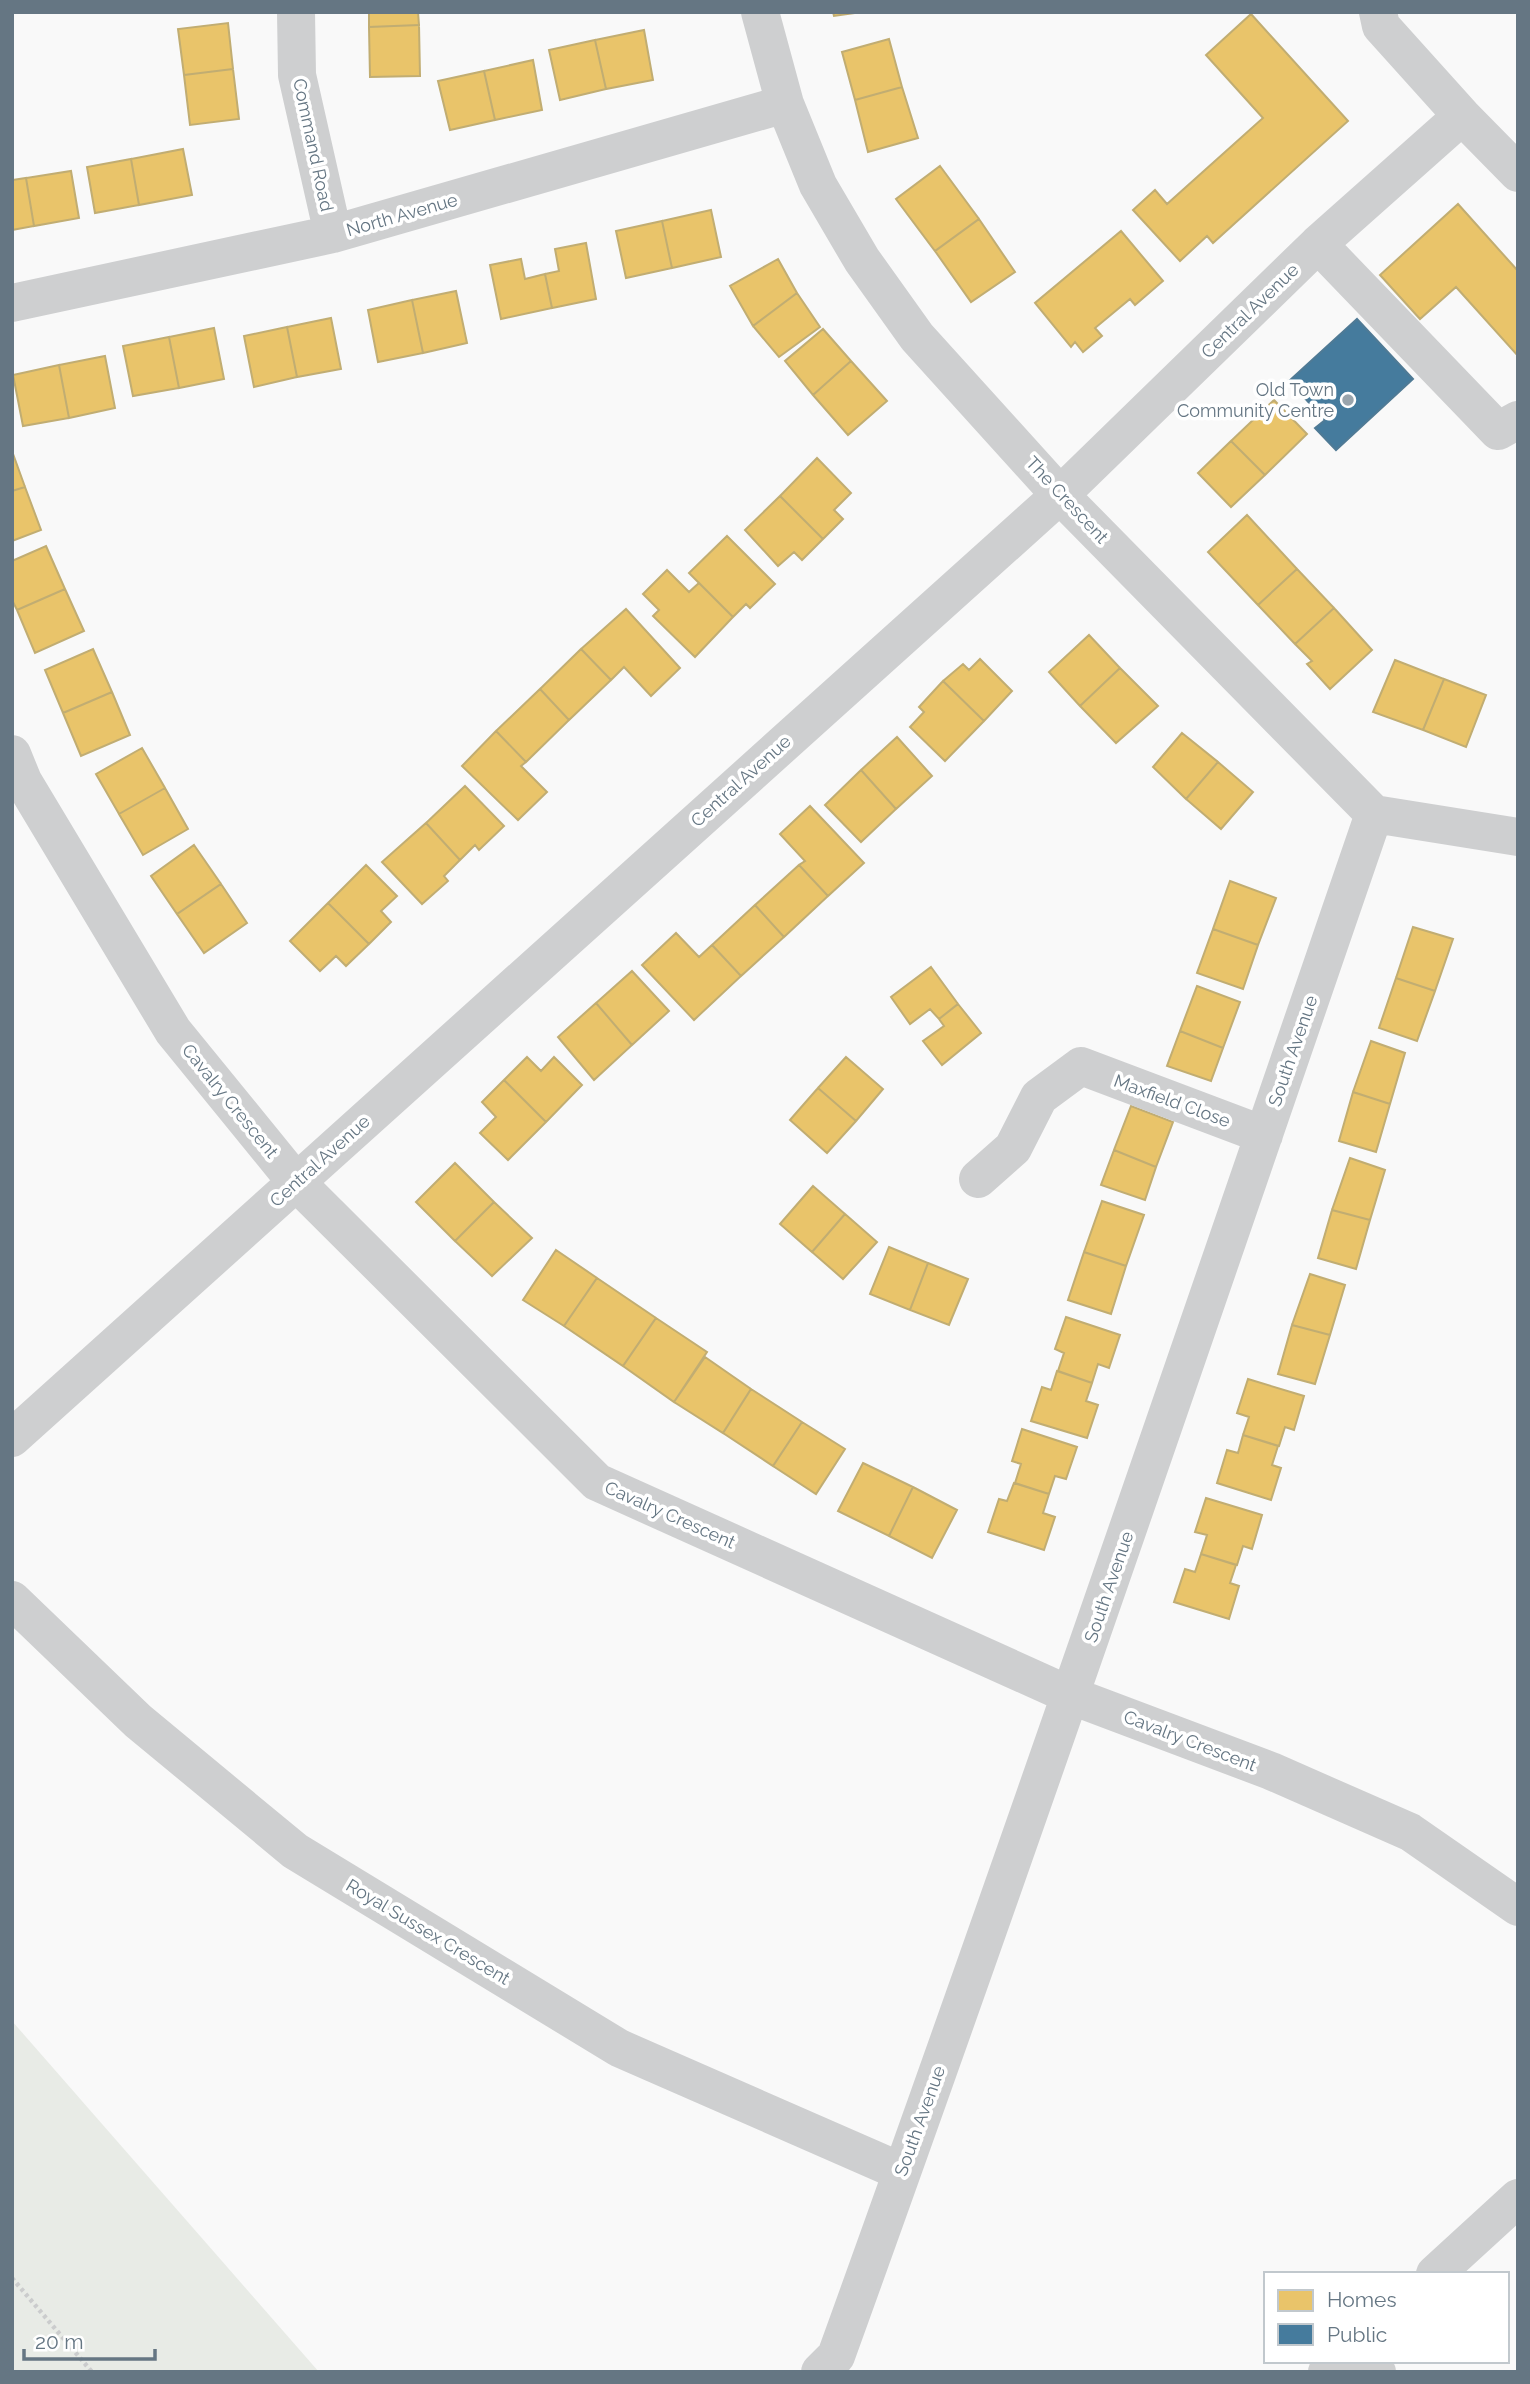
<svg xmlns="http://www.w3.org/2000/svg" width="1530" height="2384" viewBox="0 0 1530 2384" font-family="Raleway,sans-serif">
<style>
.green{fill:#e8ebe6}
.homes{fill:#e9c46a;stroke:#c1ad72;stroke-width:2}
.public{fill:#457b9d;stroke:#4f7a95;stroke-width:2}
.lines{fill:none;stroke-linecap:round;stroke-linejoin:round}
.path{stroke:#cbcccd;stroke-width:4.5;stroke-dasharray:3.5 3.5;stroke-linecap:butt}
.minor{stroke:#cecfd0;stroke-width:38}
.poi-dot{fill:#99a4ac;stroke:#fff;stroke-width:2.5}
.labels{text-anchor:middle;stroke-width:7;stroke-linejoin:round;paint-order:stroke}
.street-label{font-size:18px;fill:#657683;stroke:#fff}
.poi-label{font-size:18px;fill:#657683;stroke:#fff;text-anchor:end}
</style>
<rect width="100%" height="100%" fill="#f9f9f9"/>
<!-- green -->
<path class="green" d="M12 2021 319 2372H12Z"/>
<!-- homes -->
<path class="homes" d="M369 12H418L419 25 369 27Z
M833 12H862L834 16Z
M1251 14 1348 121 1213 243 1207 236 1180 261 1133 210 1155 190 1167 204 1263 118 1206 55Z
M228 23 233 69 184 75 178 29Z
M419 25 420 76 370 77 369 27Z
M644 30 653 80 606 89 595 40Z
M889 39 902 87 855 100 842 52Z
M595 40 606 89 560 100 549 50Z
M533 60 542 110 495 120 484 71Z
M233 69 239 119 190 125 184 75Z
M484 71 495 120 450 130 438 81Z
M902 87 918 138 868 152 855 100Z
M183 149 192 195 139 205 131 159Z
M131 159 139 205 95 213 87 167Z
M940 166 979 219 935 251 896 199Z
M71 171 79 218 34 226 26 178Z
M26 178 34 226 12 230V180Z
M1458 204 1518 271V356L1456 287 1420 319 1380 275Z
M711 210 721 257 672 268 662 221Z
M979 219 1015 272 971 302 935 251Z
M662 221 672 268 626 278 616 231Z
M1121 231 1163 281 1135 305 1130 299 1095 328 1102 336 1083 352 1075 342 1071 347 1035 303Z
M586 243 596 299 552 308 545 274 559 271 555 249Z
M521 259 525 279 545 274 552 308 501 319 490 265Z
M778 259 797 293 753 326 730 286Z
M456 291 467 343 423 353 412 300Z
M797 293 820 327 779 357 753 326Z
M412 300 423 353 378 362 368 310Z
M331 318 341 369 297 377 287 327Z
M287 327 297 377 254 387 244 336Z
M214 328 224 379 179 388 169 337Z
M823 329 851 361 813 395 785 361Z
M169 337 179 388 133 396 123 346Z
M105 356 115 408 69 418 59 365Z
M851 361 887 401 848 435 813 395Z
M59 365 69 418 23 426 13 375Z
M1274 400 1307 434 1265 475 1231 441Z
M1231 441 1265 475 1231 507 1198 473Z
M12 451 25 487 12 491Z
M817 458 851 493 834 510 843 519 823 539 780 496Z
M25 487 41 530 12 541V491Z
M780 496 823 539 802 560 794 552 778 566 745 530Z
M1247 515 1297 569 1258 605 1208 552Z
M727 536 775 584 750 608 746 604 733 617 689 573Z
M46 546 65 589 17 610 12 600V561Z
M1297 569 1334 608 1295 644 1258 605Z
M667 570 689 592 699 583 733 617 695 657 653 616 659 610 643 594Z
M65 589 84 631 35 653 17 610Z
M1334 608 1372 650 1330 689 1307 664 1312 661 1295 644Z
M626 609 680 668 651 696 624 667 611 680 581 649Z
M1089 635 1120 668 1080 706 1049 672Z
M93 649 112 692 63 713 45 670Z
M581 649 611 680 569 720 540 689Z
M980 659 1012 691 984 721 943 681 963 664 969 670Z
M1395 660 1444 679 1423 730 1373 712Z
M1120 668 1158 706 1116 743 1080 706Z
M1444 679 1486 695 1466 747 1423 730Z
M943 681 984 721 945 761 910 727 924 712 919 707Z
M540 689 569 720 526 762 496 731Z
M112 692 130 735 81 756 63 713Z
M496 731 526 762 521 766 547 792 518 820 462 766Z
M1182 733 1218 762 1186 799 1153 767Z
M897 737 932 776 896 809 861 770Z
M142 748 165 788 119 814 96 774Z
M1218 762 1253 792 1221 829 1186 799Z
M861 770 896 809 861 842 825 805Z
M465 786 504 826 479 850 475 845 460 860 426 823Z
M165 788 188 829 143 855 119 814Z
M810 806 864 863 828 896 799 865 805 861 780 834Z
M426 823 460 860 444 876 448 881 422 904 382 862Z
M194 845 221 884 177 914 151 876Z
M366 865 397 896 381 911 391 922 369 944 328 903Z
M799 865 828 896 784 937 755 905Z
M1230 881 1276 898 1258 945 1213 929Z
M221 884 247 923 204 953 177 914Z
M328 903 369 944 346 966 336 956 320 971 290 941Z
M755 905 784 937 741 976 712 945Z
M1413 927 1453 939 1435 991 1396 978Z
M1213 929 1258 945 1243 989 1197 973Z
M676 933 699 957 712 945 741 976 694 1020 642 965Z
M931 967 958 1004 939 1019 930 1009 910 1024 891 997Z
M632 971 669 1011 632 1045 596 1003Z
M1396 978 1435 991 1417 1041 1379 1028Z
M1197 986 1240 1002 1223 1048 1180 1031Z
M596 1003 632 1045 594 1080 558 1037Z
M958 1004 981 1033 942 1065 923 1041 944 1026 939 1019Z
M1180 1031 1223 1048 1211 1081 1167 1066Z
M1371 1041 1405 1053 1390 1104 1353 1092Z
M527 1057 541 1071 554 1057 582 1085 546 1122 504 1080Z
M846 1057 883 1089 856 1121 818 1088Z
M504 1080 546 1122 508 1160 480 1133 496 1117 482 1102Z
M818 1088 856 1121 827 1153 790 1120Z
M1353 1092 1390 1104 1376 1152 1339 1141Z
M1131 1106 1173 1122 1156 1167 1114 1150Z
M1114 1150 1156 1167 1145 1200 1101 1185Z
M1350 1158 1385 1170 1370 1220 1332 1210Z
M455 1163 494 1202 455 1241 416 1202Z
M813 1186 845 1214 812 1252 780 1224Z
M1102 1201 1144 1215 1126 1266 1084 1252Z
M494 1202 532 1238 492 1276 455 1241Z
M1332 1210 1370 1220 1356 1269 1318 1258Z
M845 1214 877 1242 843 1279 812 1252Z
M889 1247 928 1263 910 1310 870 1294Z
M556 1250 597 1278 564 1326 523 1300Z
M1084 1252 1126 1266 1111 1314 1068 1300Z
M928 1263 968 1279 949 1325 910 1310Z
M1310 1274 1345 1285 1330 1335 1292 1325Z
M597 1278 656 1318 623 1366 564 1326Z
M1066 1317 1120 1335 1109 1368 1098 1364 1092 1383 1058 1371 1064 1353 1055 1349Z
M656 1318 707 1352 674 1402 623 1366Z
M1292 1325 1330 1335 1315 1384 1278 1374Z
M705 1357 751 1389 723 1433 674 1402Z
M1057 1371 1092 1383 1086 1401 1098 1405 1087 1438 1031 1421 1042 1387 1051 1390Z
M1248 1379 1304 1396 1294 1430 1285 1427 1279 1446 1243 1435 1249 1417 1237 1413Z
M751 1389 802 1422 773 1466 723 1433Z
M802 1422 845 1449 816 1494 773 1466Z
M1022 1429 1077 1447 1066 1479 1055 1476 1049 1494 1015 1483 1021 1464 1012 1461Z
M1243 1435 1278 1446 1272 1465 1281 1468 1271 1500 1217 1483 1227 1450 1238 1453Z
M863 1463 913 1487 889 1536 838 1511Z
M1014 1483 1049 1494 1043 1513 1055 1517 1044 1550 988 1532 999 1499 1007 1501Z
M913 1487 957 1510 932 1558 889 1536Z
M1206 1498 1262 1515 1252 1549 1243 1546 1237 1565 1201 1554 1207 1535 1195 1532Z
M1201 1554 1236 1565 1230 1583 1239 1586 1229 1619 1174 1602 1185 1569 1195 1572Z"/>
<!-- public -->
<path class="public" d="M1357 319 1413 379 1336 450 1315 428 1325 420 1289 381Z"/>
<g class="lines">
<!-- path -->
<path class="path" d="M12 2278 92 2372"/>
<!-- minor -->
<path class="minor" d="M296 12 297 75 333 234
M760 12 785 104 818 185 862 260 917 337 1060 495 1374 814 1518 837
M1378 12 1381 26 1462 116 1518 173
M1318 244 1498 431 1518 420
M12 303 333 234 785 104
M12 754 23 781 173 1031 296 1182 597 1482 1072 1696 1271 1771 1410 1832 1518 1907
M1081 1066 1264 1135
M978 1179 1013 1148 1039 1097 1081 1066
M12 1438 1060 495 1318 244 1462 116
M12 1600 138 1721 295 1851 619 2048 902 2172
M1435 2274 1518 2198
M1368 2361 1377 2372
M820 2372 836 2356C1021 1844 1197 1329 1374 814
M1327 2372 1339 2361"/>
</g>
<!-- markers -->
<circle class="poi-dot" cx="1348" cy="400" r="7"/>
<g class="labels">
<!-- street labels -->
<g class="street-label">
<text transform="translate(313 145) rotate(78)" y="6">Command Road</text>
<text transform="translate(402 215) rotate(-16)" y="6">North Avenue</text>
<text transform="translate(1250 311) rotate(-44)" y="6">Central Avenue</text>
<text transform="translate(1067 500) rotate(47)" y="6">The Crescent</text>
<text transform="translate(741 781) rotate(-42)" y="6">Central Avenue</text>
<text transform="translate(1293 1051) rotate(-71)" y="6">South Avenue</text>
<text transform="translate(230 1101) rotate(51)" y="6">Cavalry Crescent</text>
<text transform="translate(1172 1101) rotate(20)" y="6">Maxfield Close</text>
<text transform="translate(320 1161) rotate(-42)" y="6">Central Avenue</text>
<text transform="translate(670 1515) rotate(24)" y="6">Cavalry Crescent</text>
<text transform="translate(1109 1587) rotate(-71)" y="6">South Avenue</text>
<text transform="translate(1190 1741) rotate(21)" y="6">Cavalry Crescent</text>
<text transform="translate(428 1932) rotate(31)" y="6">Royal Sussex Crescent</text>
<text transform="translate(920 2121) rotate(-70)" y="6">South Avenue</text>
</g>
<!-- poi labels -->
<g class="poi-label">
<text x="1334" y="396">Old Town<tspan x="1334" dy="21">Community Centre</tspan></text>
</g>
</g>
<!-- border -->
<rect width="1530" height="2384" fill="none" stroke="#657683" stroke-width="28"/>
<!-- legend -->
<rect x="1264" y="2272" width="245" height="91" fill="#ffffff" stroke="#c1c8cd" stroke-width="2"/>
<rect x="1278" y="2290" width="35" height="21" fill="#e9c46a" stroke="#c1c8cd" stroke-width="2"/>
<text x="1327" y="2307" font-size="21" fill="#657683">Homes</text>
<rect x="1278" y="2324" width="35" height="21" fill="#457b9d" stroke="#c1c8cd" stroke-width="2"/>
<text x="1327" y="2342" font-size="21" fill="#657683">Public</text>
<!-- scale -->
<path d="M24 2349v10h131v-10" fill="none" stroke="#657683" stroke-width="3.5"/>
<text x="35" y="2349" font-size="21" fill="#657683" stroke="#ffffff" stroke-width="5" paint-order="stroke">20 m</text>
</svg>
